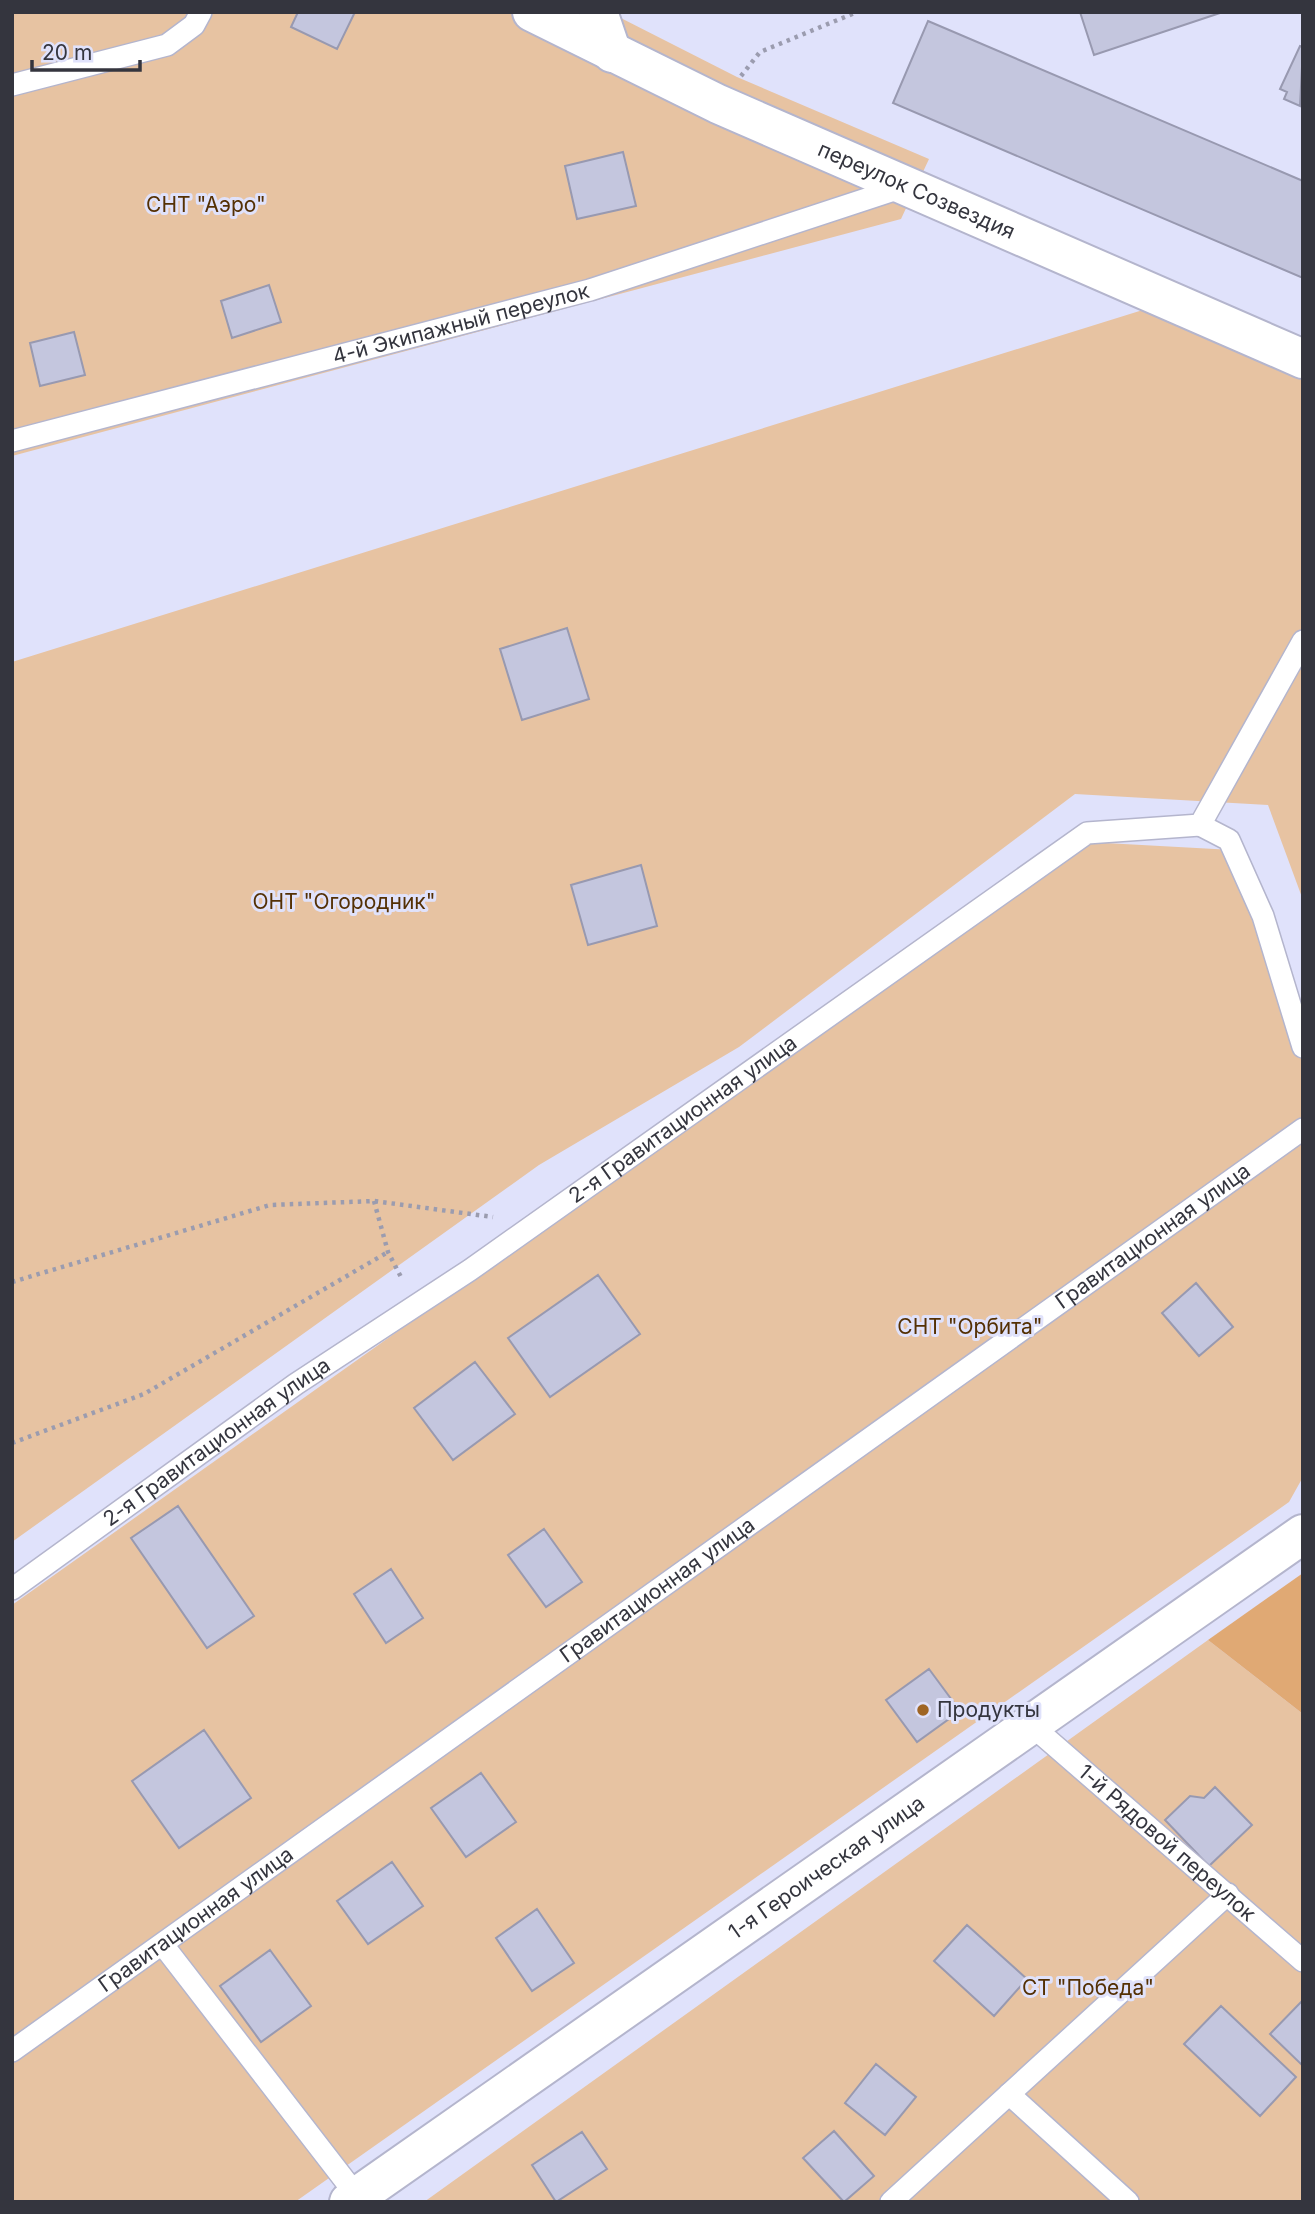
<svg xmlns="http://www.w3.org/2000/svg" width="1315" height="2214" viewBox="0 0 1315 2214" font-family="Inter,sans-serif">
<style>
.green{fill:#e7c3a2}
.forest{fill:#e0a974}
.building{fill:#c4c6de;stroke:#9899b0;stroke-width:2}
.lines{fill:none;stroke-linecap:round;stroke-linejoin:round}
.service-casing{stroke:#b4b5cd;stroke-width:24}
.minor-casing{stroke:#b4b5cd;stroke-width:42}
.path{stroke:#9b9caf;stroke-width:4.5;stroke-dasharray:3.5 5;stroke-linecap:butt}
.service{stroke:#fff;stroke-width:21}
.minor{stroke:#fff;stroke-width:38}
.poi-dot{fill:#9f6524;stroke:#e0e2fb;stroke-width:2.5}
.labels{text-anchor:middle;stroke-width:6;stroke-linejoin:round;paint-order:stroke}
.street-label{font-size:21px;fill:#34353e;stroke:#e0e2fb}
.park-label{font-size:21px;fill:#543004;stroke:#e0e2fb}
.poi-label{font-size:21px;fill:#34353e;stroke:#e0e2fb;text-anchor:start}
</style>
<rect width="100%" height="100%" fill="#e0e2fb"/>
<!-- green -->
<path class="green" d="M12 12H609L737 77 929 159 901 219 12 456Z
M1162 304 1303 362V900L1268 805 1075 794 739 1047 539 1165 12 1542V662Z
M1087 842 1233 850 1303 1053V1477L1289 1502 295 2202H12V1605Z
M1208 1640 1303 1714V2202H424Z"/>
<!-- forest -->
<path class="forest" d="M1303 1573V1714L1208 1640Z"/>
<!-- building -->
<path class="building" d="M298 12H355L337 49 291 27Z
M1080 12H1223L1094 55Z
M928 21 1303 181V278L893 103Z
M1300 46 1303 47 1300 106 1284 99 1287 92 1280 89Z
M623 152 636 206 577 219 565 166Z
M269 285 281 322 232 338 221 301Z
M74 332 85 375 40 386 30 343Z
M567 628 589 699 522 720 500 649Z
M641 865 657 926 588 945 571 885Z
M598 1275 640 1334 550 1397 508 1338Z
M1196 1283 1233 1327 1199 1356 1162 1313Z
M475 1362 515 1414 453 1460 414 1408Z
M178 1506 254 1616 207 1648 131 1538Z
M544 1529 582 1582 546 1607 508 1555Z
M391 1569 423 1618 386 1643 354 1594Z
M929 1669 960 1711 917 1742 886 1700Z
M204 1730 251 1798 179 1848 132 1781Z
M481 1773 516 1822 466 1857 431 1808Z
M1215 1787 1252 1825 1209 1866 1165 1820 1190 1796 1204 1798Z
M392 1862 423 1906 368 1944 337 1901Z
M537 1909 574 1963 532 1991 496 1938Z
M967 1925 1027 1979 994 2016 934 1961Z
M270 1950 311 2006 261 2042 220 1986Z
M1303 2000V2066L1270 2034Z
M1221 2006 1296 2077 1260 2116 1184 2044Z
M876 2064 916 2097 885 2135 845 2103Z
M834 2131 874 2176 844 2202 803 2158Z
M582 2132 607 2169 556 2202 532 2165Z"/>
<g class="lines">
<!-- service casing -->
<g class="service-casing">
<g id="service">
<path d="M12 85 167 45 194 25 201 12"/>
<path id="s1" d="M12 441 590 290 903 187"/>
<path d="M1200 825 1229 840 1263 916 1303 1047"/>
<path id="s2" d="M12 1589 296 1384 470 1270 1087 833 1200 825 1303 641"/>
<path id="s3" d="M1031 1725 1303 1961"/>
<path d="M163 1945 357 2196"/>
<path id="s4" d="M12 2051 1303 1129"/>
<path d="M1009 2094 1128 2202"/>
<path d="M891 2202 1228 1894"/>
</g>
</g>
<!-- minor casing -->
<g class="minor-casing">
<g id="minor">
<path id="s5" d="M532 12 718 104 1303 359"/>
<path d="M598 12 612 53"/>
<path id="s6" d="M349 2202 1303 1534"/>
</g>
</g>
<!-- path -->
<path class="path" d="M741 76 760 52 857 12
M374 1201 388 1252 402 1279
M12 1282 270 1205 374 1201 493 1217
M12 1443 144 1394 388 1252"/>
<!-- service -->
<use href="#service" class="service"/>
<!-- minor -->
<use href="#minor" class="minor"/>
</g>
<!-- markers -->
<circle class="poi-dot" cx="923" cy="1710" r="7"/>
<g class="labels">
<!-- street labels -->
<g class="street-label">
<text dy="7" stroke="none"><textPath href="#s5" startOffset="424">переулок Созвездия</textPath></text>
<text dy="7" stroke="none"><textPath href="#s1" startOffset="464">4-й Экипажный переулок</textPath></text>
<text dy="7" stroke="none"><textPath href="#s2" startOffset="819">2-я Гравитационная улица</textPath></text>
<text dy="7" stroke="none"><textPath href="#s4" startOffset="1402">Гравитационная улица</textPath></text>
<text dy="7" stroke="none"><textPath href="#s2" startOffset="252">2-я Гравитационная улица</textPath></text>
<text dy="7" stroke="none"><textPath href="#s4" startOffset="793">Гравитационная улица</textPath></text>
<text dy="7" stroke="none"><textPath href="#s3" startOffset="180">1-й Рядовой переулок</textPath></text>
<text dy="7" stroke="none"><textPath href="#s6" startOffset="583">1-я Героическая улица</textPath></text>
<text dy="7" stroke="none"><textPath href="#s4" startOffset="226">Гравитационная улица</textPath></text>
</g>
<!-- park labels -->
<g class="park-label">
<text x="206" y="212">СНТ "Аэро"</text>
<text x="344" y="909">ОНТ "Огородник"</text>
<text x="970" y="1334">СНТ "Орбита"</text>
<text x="1088" y="1995">СТ "Победа"</text>
</g>
<!-- poi labels -->
<g class="poi-label">
<text x="937" y="1717">Продукты</text>
</g>
</g>
<!-- border -->
<rect width="1315" height="2214" fill="none" stroke="#34353e" stroke-width="28"/>
<!-- scale -->
<path d="M32 60v10h108v-10" fill="none" stroke="#34353e" stroke-width="3.5"/>
<text x="42" y="60" font-size="21" fill="#34353e" stroke="#e0e2fb" stroke-width="5" paint-order="stroke">20 m</text>
</svg>
